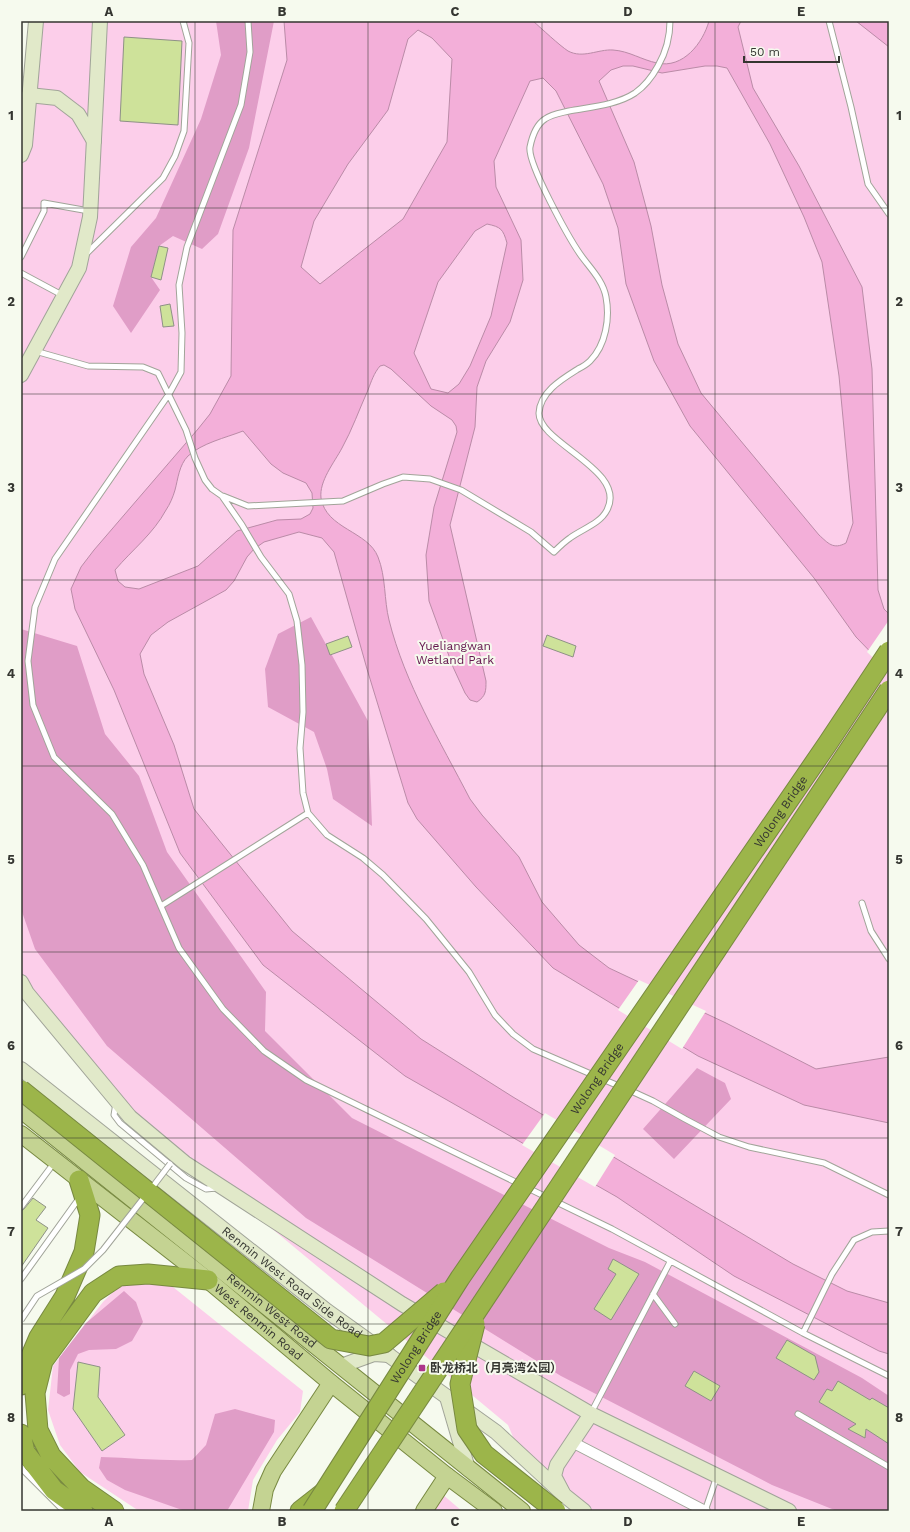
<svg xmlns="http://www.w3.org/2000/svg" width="910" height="1532" viewBox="0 0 910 1532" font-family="'Work Sans','Noto Sans SC',sans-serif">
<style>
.green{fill:#fcceea}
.forest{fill:#e09dc7}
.water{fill:#f3afd9;stroke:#ba8ba7;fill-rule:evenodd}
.pier{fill:#f6faee}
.building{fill:#cee29a;stroke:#8e9186}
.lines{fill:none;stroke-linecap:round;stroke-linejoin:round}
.lane-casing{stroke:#a1a499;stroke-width:7}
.street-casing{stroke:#a1a499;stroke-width:12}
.secondary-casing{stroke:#a1a499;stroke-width:16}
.primary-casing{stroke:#788941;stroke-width:18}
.highway-casing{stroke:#788941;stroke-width:21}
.lane{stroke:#fff;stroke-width:5}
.street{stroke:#fff;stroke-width:10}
.secondary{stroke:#e1e9c9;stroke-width:14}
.primary{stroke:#c4d392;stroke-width:16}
.highway{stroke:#9cb54a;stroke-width:19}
.lane-bridge-casing{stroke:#a1a499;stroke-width:7;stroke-linecap:butt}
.highway-bridge-casing{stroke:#788941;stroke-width:21;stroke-linecap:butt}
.lane-bridge{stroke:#fff;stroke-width:5}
.highway-bridge{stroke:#9cb54a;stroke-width:19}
.grid{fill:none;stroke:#353631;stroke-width:1;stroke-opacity:0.55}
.poi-dot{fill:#ad358a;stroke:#f6faee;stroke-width:1.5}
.labels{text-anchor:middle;stroke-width:4;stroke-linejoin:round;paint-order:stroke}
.park-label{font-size:12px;fill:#64174e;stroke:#f6faee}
.street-label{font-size:12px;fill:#353631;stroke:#f6faee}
.poi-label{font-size:12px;font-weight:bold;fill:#353631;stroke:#f6faee;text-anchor:start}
.neatline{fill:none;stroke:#353631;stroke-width:1.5}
.grid-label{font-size:13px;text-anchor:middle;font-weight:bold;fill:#353631}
</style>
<rect width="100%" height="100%" fill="#f6faee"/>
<!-- green -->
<path class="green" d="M30 21H889V1511H584L521 1456 508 1425 222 1187 130 1117 21 994V101Z
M122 1283H168L303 1391 300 1412 277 1440 253 1480 248 1511H139L80 1472 60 1445 48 1410 53 1366 103 1302Z
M442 1494 462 1511H431Z"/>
<!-- forest -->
<path class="forest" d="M216 21H274L249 148 218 234 202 249 173 236 159 246 151 277 160 290 131 333 113 306 131 247 156 218 201 119 221 55Z
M311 617 368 721 372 826 333 799 327 769 314 732 268 707 265 669 278 634Z
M21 629 77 646 105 734 139 776 167 852 266 992 265 1031 352 1118 609 1248 645 1262 862 1378 889 1396V1511H837L772 1485 561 1376 306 1218 107 1046 35 949 21 909Z
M697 1068 725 1083 731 1099 674 1159 643 1129Z
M124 1291 136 1302 143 1322 132 1341 116 1349 89 1350 78 1354 70 1370V1394L64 1397 57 1393 59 1358 86 1323Z
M235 1409 275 1420 274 1432 227 1511H185L125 1490 107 1480 99 1468 101 1457C132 1458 162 1461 192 1460L206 1445 215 1414Z"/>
<!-- water -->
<path class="water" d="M284 21H533C542 29 559 45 568 51 583 59 598 49 613 50 629 51 642 60 657 63 683 69 703 43 709 21H741L738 27 753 88 799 166 862 287 872 369 878 590 884 609 889 614V671L856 637 814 578 690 426 654 361 626 284 618 228 603 184 556 91 543 78 530 81 494 161 496 187 521 240 523 280 510 322 486 361 477 387 475 427 450 525 486 681C486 691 486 696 477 702L470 700 465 693 453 667 429 601 426 555 434 507 457 432 456 426 452 420 431 406 391 369 384 365 380 366C374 373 371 382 368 390 359 410 352 430 342 448 334 463 319 481 321 498 326 529 368 531 378 557 386 577 384 600 389 620 405 684 440 741 470 799L482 815 519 857 542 902 579 945 609 968 726 1023 816 1069 889 1057V1123L804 1105 698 1056 553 968 476 887 417 819 408 803 367 669 334 552 322 538 299 532 264 542 254 549 247 557 234 581 226 590 168 622 151 635 140 654 144 674 174 745 194 809 292 931 421 1039 513 1097 793 1264 847 1291 889 1303V1354L879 1351 734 1276 617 1197 405 1076 263 965 180 853 114 690 75 609 71 589 81 567 94 550 198 429 210 414 231 376 233 230 287 60ZM418 30 432 38 452 59 447 142 403 219 320 284 301 267 314 221 348 164 388 110 408 39ZM623 66H633L662 73 705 66H717L727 68 770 144 804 217 822 262 839 376 853 523 846 543C833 550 828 543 819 535L701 393 678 344 662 285 651 226 634 162 599 81 611 70ZM487 224C501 227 503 229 507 243L491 316 470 366 459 384 448 393 431 389 414 353 438 282 475 231ZM243 431 271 464 283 473 306 483 312 493 313 508 310 514 301 519 277 520 237 531 198 566 139 589 125 587 118 581 115 570C133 549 153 534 166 510 170 504 173 497 175 490 178 479 179 465 188 456 202 443 225 438 243 431Z
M856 21H889V47Z"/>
<!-- pier -->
<path class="pier" d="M889 620V673L867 652Z
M639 980 706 1011 682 1049 618 1010Z
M545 1113 615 1155 595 1187 522 1145Z"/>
<!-- building -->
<path class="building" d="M124 37 182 41 178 125 120 121Z
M159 246 168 248 161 280 151 277Z
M170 304 174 326 163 327 160 306Z
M547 635 576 646 573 657 543 646Z
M348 636 352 647 330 655 326 644Z
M33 1198 46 1207 36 1220 48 1228 21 1267V1211L24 1209Z
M613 1259 639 1274 611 1320 594 1309 616 1274 608 1269Z
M787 1340 815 1356 819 1372 814 1380 776 1358Z
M78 1362 100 1367 98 1397 125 1435 102 1451 73 1409Z
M694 1371 720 1386 711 1401 685 1386Z
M838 1381 870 1400 872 1398 889 1408V1444L866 1429 865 1438 848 1429 856 1424 819 1402 827 1389 832 1391Z"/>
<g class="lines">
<!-- lane casing -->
<g class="lane-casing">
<path id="lane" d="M248 21 250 52 241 105 187 247 179 285 182 333 181 372 169 394 55 559 35 607 28 661 33 705 54 757 112 814 143 865 179 948 223 1009 264 1051 306 1080 612 1229 803 1333 889 1376
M829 21 851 107 868 184 889 214
M86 254 163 178 175 156 184 131 189 43 183 21
M21 257 44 211V203L89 211
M21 273 62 295
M35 351 88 366 143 367 158 373 186 430 195 458 205 480 212 489 222 496 242 525 261 557 289 594 297 621 302 665 303 712 300 748 303 793 308 813 327 835 363 858 383 875 426 919 469 972 495 1015 513 1034 533 1049 621 1087
M223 496 248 506 343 501 383 484 403 477 430 479 461 490 531 532 554 552C559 547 564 542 570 538 582 529 600 524 607 510 628 470 538 443 539 413 540 392 562 379 578 369 582 367 587 364 590 361 606 345 610 318 606 297 603 280 589 267 580 254 569 238 527 163 530 147 532 137 536 125 545 119 552 114 561 113 569 111 590 107 617 105 635 93 645 86 652 77 658 66 666 52 670 37 670 21
M862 903 871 931 889 959
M161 906 308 813
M629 1090 653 1101 685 1119 719 1137 749 1147 824 1163 889 1195
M116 1103 114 1115 120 1123 186 1178 206 1189 217 1188
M21 1207 54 1163
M21 1279 80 1197
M653 1294 675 1324
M803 1333 832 1274 854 1240 872 1232 889 1231
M591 1413 670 1262
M798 1414 889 1467
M21 1467 24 1471 64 1511
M705 1511 717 1476"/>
</g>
<!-- street casing -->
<g class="street-casing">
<path id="street" d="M572 1442 705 1511"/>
</g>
<!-- secondary casing -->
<g class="secondary-casing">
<g id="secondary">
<path d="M29 95 57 98 78 114 94 141"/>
<path d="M21 155 25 145 36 21"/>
<path d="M21 375 79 268 90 217 100 21"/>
<path d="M21 982 27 993 130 1117 185 1163 402 1304 591 1414 789 1511"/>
<path id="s1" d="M21 1069 327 1311 496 1432 564 1495"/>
<path d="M341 1366 374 1354 389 1355"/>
<path d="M447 1397 468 1469"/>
<path d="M584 1511 564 1495 554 1476 557 1465 591 1414"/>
</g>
</g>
<!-- primary casing -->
<g class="primary-casing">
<g id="primary">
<path id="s2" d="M21 1110 522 1511"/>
<path id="s3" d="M21 1134 208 1280 331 1383 447 1476 494 1511"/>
<path d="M261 1511 265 1489 273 1471 331 1383"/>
<path d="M424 1511 447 1476"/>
</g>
</g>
<!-- highway casing -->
<g class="highway-casing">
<path id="highway" d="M21 1385 24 1372 39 1337 65 1296 84 1252 90 1215 79 1180
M21 1434 25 1452 54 1490 83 1511
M114 1511 81 1488 51 1456 38 1430 35 1393 43 1361 93 1293 119 1276 148 1274 208 1280
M300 1511 323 1493"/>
</g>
<!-- lane -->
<use href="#lane" class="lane"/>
<!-- street -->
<use href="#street" class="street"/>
<!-- secondary -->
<use href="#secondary" class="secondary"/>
<!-- primary -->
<use href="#primary" class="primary"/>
<!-- highway -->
<use href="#highway" class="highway"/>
<!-- lane-bridge casing -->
<g class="lane-bridge-casing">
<path id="lane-bridge" d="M151 1189 170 1164
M21 1320 37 1296 84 1269 103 1250 146 1195"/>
</g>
<!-- highway-bridge casing -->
<g class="highway-bridge-casing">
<g id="highway-bridge">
<path d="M21 1090 331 1339 369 1346 384 1343 444 1292"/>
<path d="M475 1324 460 1384 467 1429 484 1454 556 1511"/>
<path id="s4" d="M312 1511 460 1278 828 743 889 651"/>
<path d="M344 1511 889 690"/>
</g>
</g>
<!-- lane-bridge -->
<use href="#lane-bridge" class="lane-bridge"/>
<!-- highway-bridge -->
<use href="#highway-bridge" class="highway-bridge"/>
</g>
<!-- grid -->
<path class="grid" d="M195 21V1511M368 21V1511M542 21V1511M715 21V1511M21 208H889M21 394H889M21 580H889M21 766H889M21 952H889M21 1138H889M21 1324H889"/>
<!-- markers -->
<rect class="poi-dot" x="418" y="1364" width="8" height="8" rx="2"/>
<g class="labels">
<!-- park labels -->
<g class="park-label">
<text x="455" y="650">Yueliangwan<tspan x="455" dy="14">Wetland Park</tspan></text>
</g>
<!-- street labels -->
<g class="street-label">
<text dy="4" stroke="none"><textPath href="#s4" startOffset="842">Wolong Bridge</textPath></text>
<text dy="4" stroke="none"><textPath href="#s4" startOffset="518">Wolong Bridge</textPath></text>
<text dy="4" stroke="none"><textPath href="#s1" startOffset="345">Renmin West Road Side Road</textPath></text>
<text dy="4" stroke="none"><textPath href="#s2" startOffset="321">Renmin West Road</textPath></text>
<text dy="4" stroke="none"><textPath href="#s3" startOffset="303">West Renmin Road</textPath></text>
<text dy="4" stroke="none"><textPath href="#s4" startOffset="194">Wolong Bridge</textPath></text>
</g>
<!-- poi labels -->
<g class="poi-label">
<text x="430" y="1372">卧龙桥北（月亮湾公园）</text>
</g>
</g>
<!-- border -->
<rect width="910" height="1532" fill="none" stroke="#f6faee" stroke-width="44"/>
<!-- scale -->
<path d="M744 56v6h95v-6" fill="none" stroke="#353631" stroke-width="2"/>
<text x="750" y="56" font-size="12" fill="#353631" stroke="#f6faee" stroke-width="3" paint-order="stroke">50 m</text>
<rect x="22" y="22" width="866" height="1488" class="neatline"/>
<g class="grid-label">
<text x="109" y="16">A</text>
<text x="282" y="16">B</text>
<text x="455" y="16">C</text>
<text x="628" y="16">D</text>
<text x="801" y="16">E</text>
<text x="11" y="120">1</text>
<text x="899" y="120">1</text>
<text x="11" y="306">2</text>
<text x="899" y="306">2</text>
<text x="11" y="492">3</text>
<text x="899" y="492">3</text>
<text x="11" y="678">4</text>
<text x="899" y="678">4</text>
<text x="11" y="864">5</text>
<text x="899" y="864">5</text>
<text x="11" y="1050">6</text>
<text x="899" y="1050">6</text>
<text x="11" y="1236">7</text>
<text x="899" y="1236">7</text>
<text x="11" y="1422">8</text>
<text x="899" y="1422">8</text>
<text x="109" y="1526">A</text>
<text x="282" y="1526">B</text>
<text x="455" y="1526">C</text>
<text x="628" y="1526">D</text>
<text x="801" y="1526">E</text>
</g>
</svg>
